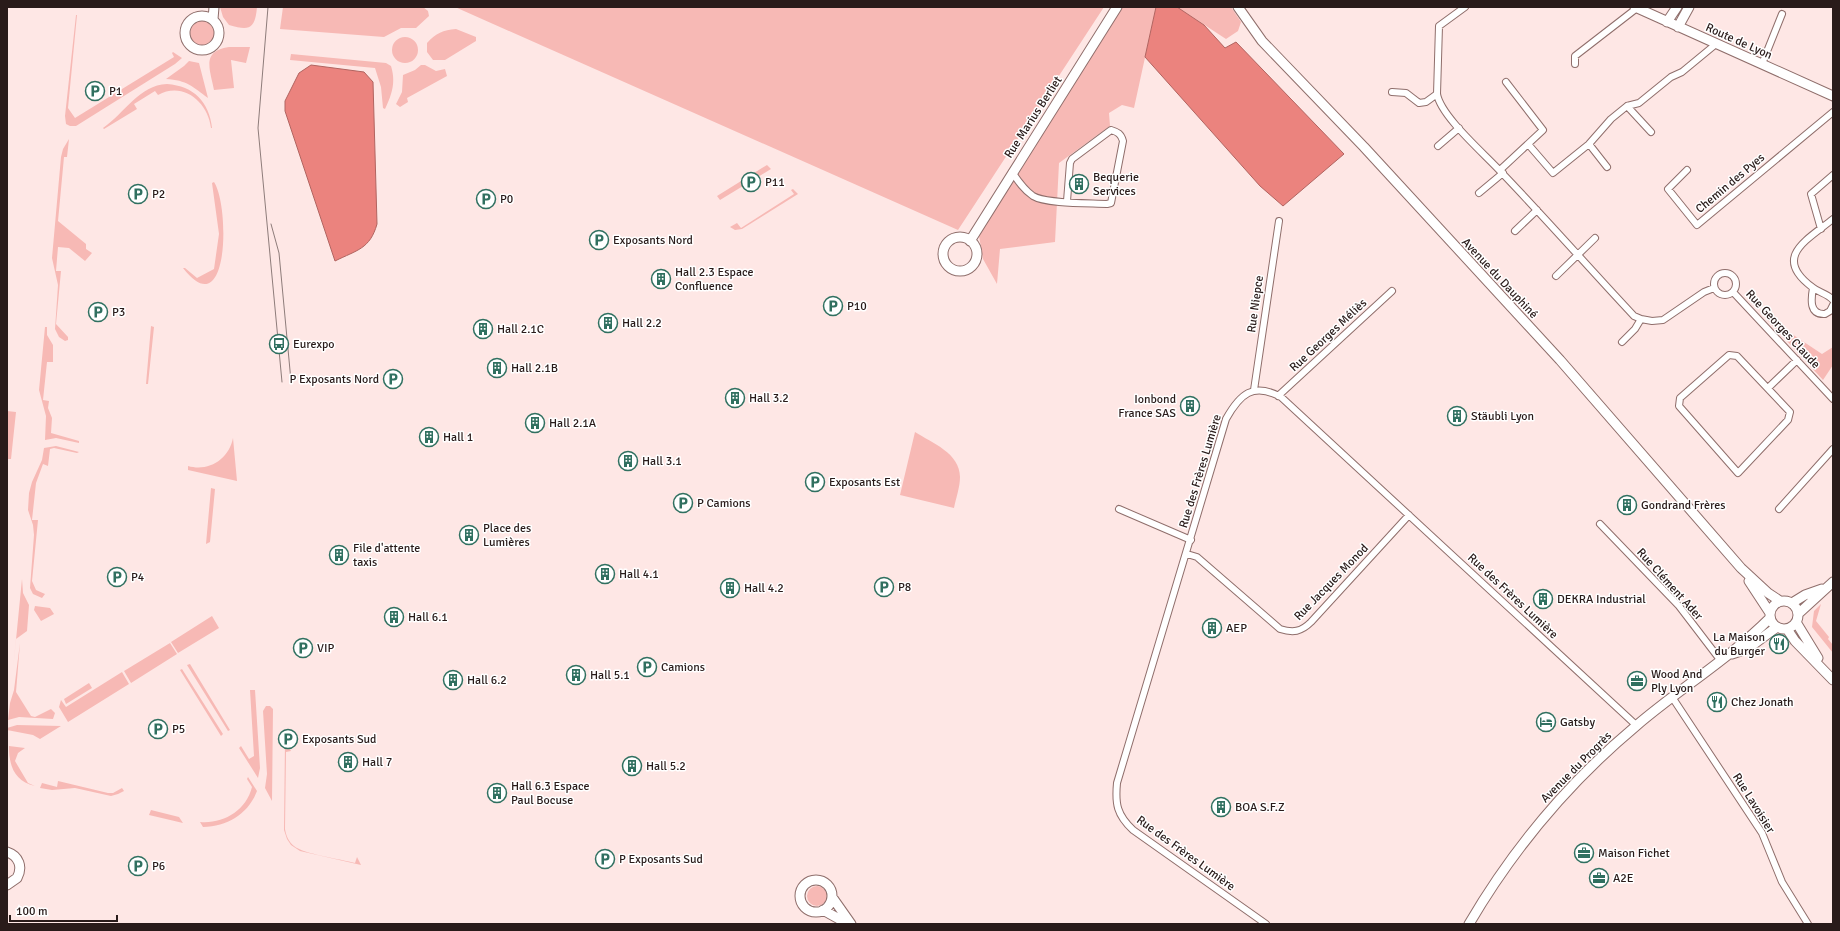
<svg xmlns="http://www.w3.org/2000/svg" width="1840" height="931" viewBox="0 0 1840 931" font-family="Signika,sans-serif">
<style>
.green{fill:#f7b9b5}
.water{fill:#eb837e;stroke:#b16460}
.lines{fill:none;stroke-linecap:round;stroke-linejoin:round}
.street-casing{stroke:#8f6e6b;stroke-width:8}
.secondary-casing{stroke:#8f6e6b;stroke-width:11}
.street{stroke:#fff;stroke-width:6}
.secondary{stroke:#fff;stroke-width:9}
.tram{stroke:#8e7c7a;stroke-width:1}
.labels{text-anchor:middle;stroke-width:3;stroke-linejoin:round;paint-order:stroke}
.street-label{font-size:12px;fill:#291b1a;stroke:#fff}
.poi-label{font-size:12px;fill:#291b1a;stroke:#fff;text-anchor:start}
</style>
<rect width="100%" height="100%" fill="#fee7e5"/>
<!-- green -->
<path class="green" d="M220 7H257C255 29 250 31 229 25L223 17Z
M283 7H423L428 11 429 16 416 28H401L384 37 280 29Z
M455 7H1104L958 230Z
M1121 7H1156L1134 108 1122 105 1109 113 1110 126 1059 163 1055 242 1000 249 997 284 983 259 979 236Z
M1177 7H1231L1241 22 1238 31 1226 39Z
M76 15H77L68 108 75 118 174 57 172 53 173 52 182 58 175 64 76 126H70L66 124 65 116Z
M190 33a13 13 0 1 1 26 0a13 13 0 1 1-26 0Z
M456 29 476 37V41L445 60H433L427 52V43C436 33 443 30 456 29Z
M392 50a13 13 0 1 1 26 0a13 13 0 1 1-26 0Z
M229 47H250L246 63 231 60 234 88 214 90C210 69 201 51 229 47Z
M291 54 386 63 391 66C396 82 392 94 385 109L383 108 381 87 375 68 290 60Z
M189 61 199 63 208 98C193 87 187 80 166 79L184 66Z
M421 65H425L436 71 445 69 447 76 407 98 408 102 400 107 396 104 402 92 403 75 415 70Z
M167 84C194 86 209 102 212 128H211C208 102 183 81 158 95L155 91 134 104 137 109 104 129 103 128C125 113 139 85 167 84Z
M69 139 67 157H64L58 221 86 244V249L92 253 85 261 69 248 58 247 56 271H61L56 324 68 337V340L65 341 59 337 55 329 58 285 52 258 61 157 63 149Z
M767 165 771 169 720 200 717 196Z
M214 182C230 206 229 327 183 268H185L197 278 214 269 219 234 212 183Z
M793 189 798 194 742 229 735 230 730 227 737 223 741 228 794 194 791 190Z
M1762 314 1822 354 1833 347V365L1823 380Z
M151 326 154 327 148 384H146Z
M45 327H47V335L53 345V362H47L43 400 49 401 48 408 52 418 51 433 79 441V443L56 438 45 440 46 416 39 390Z
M7 411 16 412 11 459H7Z
M915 432C932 443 960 453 960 477 960 487 956 498 954 508L900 495Z
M233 438 237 481 188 470V466C209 472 229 459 233 438Z
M56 446 79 452 77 453 54 448 50 449 48 466 43 464 36 483 32 520H38L32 581 36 590 45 594 42 598 33 594 30 588 34 535 33 525 28 510 29 493 32 482 42 460 44 448Z
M211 488 215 489 210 542 206 544Z
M22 579 23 593 29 605 27 631 16 639 13 670Z
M1821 604 1816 621 1829 637 1828 639 1833 645V653L1812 627 1814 611Z
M35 606 50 608 54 614 41 621 34 610Z
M212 616 219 628 178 653 171 642Z
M20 643 16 692 31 716 35 717 51 709 55 713 53 719 19 717 8 720 10 703 14 690Z
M170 643 177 654 131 683 124 671Z
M190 664 230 730 228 731 187 665Z
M182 669 223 734 221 736 180 670Z
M122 672 129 684 68 722 59 707 61 700 66 707Z
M89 683 92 688 66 704 64 699Z
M250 690H255L260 768 258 778 239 748 241 746 249 759 254 756Z
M266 706H270L273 709 272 801 265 788 267 774 263 711Z
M17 725 61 726 40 739 33 735 7 730V728Z
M285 741 291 751 286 752 285 829C286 836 289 842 294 846 303 854 341 859 355 863L357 857 361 865 300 851 291 845 287 839 284 830Z
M9 746 25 748 18 753 15 761 28 783 35 786C14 781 9 766 9 746Z
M248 777 257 791C248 814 228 826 203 827L200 822C223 824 246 811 252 787L247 779Z
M58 781 108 793H113L122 788 124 791 118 794 111 796 75 788 52 790 40 788 42 783 57 787Z
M151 810 179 817 183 823 149 815Z
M807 896a10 10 0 1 1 20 0a10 10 0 1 1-20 0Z"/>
<!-- water -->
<path class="water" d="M1156 7H1177L1204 25 1225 48 1236 42 1344 154 1283 206 1260 186 1145 57Z
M311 65 364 72 373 82 377 224C370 249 357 250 335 261L285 111V101L299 73Z"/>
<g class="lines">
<!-- street casing -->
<g class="street-casing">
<path id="street" d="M1465 7 1439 26 1437 94C1441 117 1486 155 1502 173 1547 220 1590 269 1634 316L1641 319 1652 321 1663 320 1704 292 1714 288
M1575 64V56L1637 8
M1762 64 1782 14
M1392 92 1406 93 1419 103 1426 102 1437 94
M1627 106 1651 132
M1528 144 1553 173 1589 144 1611 119 1627 106 1639 103 1671 77 1682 72 1716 44
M1589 144 1607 167
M1438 146 1459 128
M1500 170 1543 130 1506 82
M1687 170 1668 189 1697 225 1833 112
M1012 172C1018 181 1024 190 1033 196 1046 204 1090 203 1107 204L1111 203 1123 141C1121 134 1118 132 1111 130L1072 159 1070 163 1067 201
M1479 193 1503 173
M1833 219C1807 240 1772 257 1812 287 1819 293 1827 293 1833 300
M1821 229 1811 194 1833 175
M1515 231 1537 210
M1714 284a11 11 0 1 1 22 0a11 11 0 1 1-22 0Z
M1556 276 1595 238
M1813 288C1811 299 1809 315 1825 314L1830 311 1833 305
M1733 292 1833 399
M1622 342 1635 329 1641 319
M1729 355 1737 356 1790 412 1788 420 1738 473 1679 406 1680 398Z
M1768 388 1797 360
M1254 390 1279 221
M1278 396 1392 291
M1119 509 1191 540
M1779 509 1833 449
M1600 524 1679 606 1721 661
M1187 554 1197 557 1280 629C1293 633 1301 632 1311 622L1409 515
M1672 697 1762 833 1782 882 1808 924
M1266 924 1133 830C1117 815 1115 804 1117 783L1226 419C1240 394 1253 382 1281 397L1636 725"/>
</g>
<!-- secondary casing -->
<g class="secondary-casing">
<path id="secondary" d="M1238 7 1262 41 1364 147 1560 360 1741 568 1768 593 1780 601
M1635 7 1833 96
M185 33a17 17 0 1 1 34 0a17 17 0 1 1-34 0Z
M213 19 214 7
M1667 22 1677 7
M1678 27 1689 7
M943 254a17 17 0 1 1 34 0a17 17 0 1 1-34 0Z
M970 241 1117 7
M1749 581 1770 613
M1770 615a14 14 0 1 1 28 0a14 14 0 1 1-28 0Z
M1792 603 1805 595 1822 589
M1798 614 1833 582
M1796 622 1818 658
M1787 629 1795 641 1833 680
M1732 654 1747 649 1777 627
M7 852C19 856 23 867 17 878L7 885
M800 896a16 16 0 1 1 32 0a16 16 0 1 1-32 0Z
M832 897 851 924
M823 910 848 924
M1469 924C1513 849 1569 782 1636 726 1679 689 1729 659 1770 618"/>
</g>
<!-- street -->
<use href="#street" class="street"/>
<!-- secondary -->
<use href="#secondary" class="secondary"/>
<!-- tram -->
<path class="tram" d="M268 7 258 128 282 382
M271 224 279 253 291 381"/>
</g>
<!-- icons -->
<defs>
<g id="parking-ring" transform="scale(1)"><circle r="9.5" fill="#fff" stroke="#307060" stroke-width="1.5"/><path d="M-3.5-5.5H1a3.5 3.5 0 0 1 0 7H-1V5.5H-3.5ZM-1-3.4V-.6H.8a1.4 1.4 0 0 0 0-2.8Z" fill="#307060"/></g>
<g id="building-ring" transform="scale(1)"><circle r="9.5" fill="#fff" stroke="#307060" stroke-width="1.5"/><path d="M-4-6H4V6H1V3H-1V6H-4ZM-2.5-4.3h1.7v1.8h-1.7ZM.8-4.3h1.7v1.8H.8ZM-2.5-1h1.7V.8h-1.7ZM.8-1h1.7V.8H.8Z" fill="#307060"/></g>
<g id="bus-ring" transform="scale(1)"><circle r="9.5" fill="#fff" stroke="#307060" stroke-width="1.5"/><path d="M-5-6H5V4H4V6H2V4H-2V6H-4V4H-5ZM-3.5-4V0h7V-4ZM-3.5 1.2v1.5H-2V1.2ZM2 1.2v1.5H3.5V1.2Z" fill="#307060"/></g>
<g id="restaurant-ring" transform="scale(1)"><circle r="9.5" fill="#fff" stroke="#307060" stroke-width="1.5"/><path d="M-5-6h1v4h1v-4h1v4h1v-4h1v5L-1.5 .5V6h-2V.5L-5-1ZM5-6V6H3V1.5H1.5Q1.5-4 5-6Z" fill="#307060"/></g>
<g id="office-ring" transform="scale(1)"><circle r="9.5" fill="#fff" stroke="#307060" stroke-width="1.5"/><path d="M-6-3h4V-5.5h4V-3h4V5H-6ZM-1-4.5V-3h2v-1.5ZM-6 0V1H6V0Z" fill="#307060"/></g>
<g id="hotel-ring" transform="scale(1)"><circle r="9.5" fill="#fff" stroke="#307060" stroke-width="1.5"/><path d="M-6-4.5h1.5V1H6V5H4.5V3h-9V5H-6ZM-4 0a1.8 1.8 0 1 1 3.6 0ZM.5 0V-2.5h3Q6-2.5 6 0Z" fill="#307060"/></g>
</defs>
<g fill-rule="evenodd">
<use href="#parking-ring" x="95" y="91"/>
<use href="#parking-ring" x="751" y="182"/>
<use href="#building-ring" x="1079" y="184"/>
<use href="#parking-ring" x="138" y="194"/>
<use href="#parking-ring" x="486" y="199"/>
<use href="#parking-ring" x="599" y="240"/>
<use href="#building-ring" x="661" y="279"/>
<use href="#parking-ring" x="833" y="306"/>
<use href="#parking-ring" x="98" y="312"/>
<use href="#building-ring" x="608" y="323"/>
<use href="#building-ring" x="483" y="329"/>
<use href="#bus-ring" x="279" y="344"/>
<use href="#building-ring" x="497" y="368"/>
<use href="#parking-ring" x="393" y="379"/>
<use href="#building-ring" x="735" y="398"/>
<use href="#building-ring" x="1190" y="406"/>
<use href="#building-ring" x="1457" y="416"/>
<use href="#building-ring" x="535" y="423"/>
<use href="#building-ring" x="429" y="437"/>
<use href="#building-ring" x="628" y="461"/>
<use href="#parking-ring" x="815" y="482"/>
<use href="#parking-ring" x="683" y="503"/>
<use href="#building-ring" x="1627" y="505"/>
<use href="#building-ring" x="469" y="535"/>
<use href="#building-ring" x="339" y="555"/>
<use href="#building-ring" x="605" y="574"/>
<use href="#parking-ring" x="117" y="577"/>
<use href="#parking-ring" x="884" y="587"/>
<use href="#building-ring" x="730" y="588"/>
<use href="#building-ring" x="1543" y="599"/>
<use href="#building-ring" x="394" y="617"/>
<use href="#building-ring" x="1212" y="628"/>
<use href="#restaurant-ring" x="1779" y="644"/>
<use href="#parking-ring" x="303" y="648"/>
<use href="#parking-ring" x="647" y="667"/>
<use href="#building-ring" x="576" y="675"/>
<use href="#building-ring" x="453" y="680"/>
<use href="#office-ring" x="1637" y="681"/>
<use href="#restaurant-ring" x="1717" y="702"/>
<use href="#hotel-ring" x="1546" y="722"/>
<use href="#parking-ring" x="158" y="729"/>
<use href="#parking-ring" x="288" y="739"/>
<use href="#building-ring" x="348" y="762"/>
<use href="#building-ring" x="632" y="766"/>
<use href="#building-ring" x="497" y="793"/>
<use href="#building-ring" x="1221" y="807"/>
<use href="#office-ring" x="1584" y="853"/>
<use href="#parking-ring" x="605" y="859"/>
<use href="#parking-ring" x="138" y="866"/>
<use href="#office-ring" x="1599" y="878"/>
</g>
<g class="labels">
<!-- street labels -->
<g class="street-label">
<text transform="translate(1739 41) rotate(24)" y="4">Route de Lyon</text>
<text transform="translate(1033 117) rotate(-57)" y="4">Rue Marius Berliet</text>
<text transform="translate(1730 183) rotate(-40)" y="4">Chemin des Pyes</text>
<text transform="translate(1500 278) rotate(47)" y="4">Avenue du Dauphiné</text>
<text transform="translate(1255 304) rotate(-82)" y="4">Rue Niepce</text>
<text transform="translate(1783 329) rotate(47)" y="4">Rue Georges Claude</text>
<text transform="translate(1328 335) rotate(-43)" y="4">Rue Georges Méliès</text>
<text transform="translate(1200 471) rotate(-73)" y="4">Rue des Frères Lumière</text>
<text transform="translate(1331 582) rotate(-46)" y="4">Rue Jacques Monod</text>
<text transform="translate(1670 584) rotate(48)" y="4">Rue Clément Ader</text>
<text transform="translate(1513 596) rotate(43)" y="4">Rue des Frères Lumière</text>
<text transform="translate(1576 767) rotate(-45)" y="4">Avenue du Progrès</text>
<text transform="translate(1754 803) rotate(58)" y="4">Rue Lavoisier</text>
<text transform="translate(1186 853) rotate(36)" y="4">Rue des Frères Lumière</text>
</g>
<!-- poi labels -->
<g class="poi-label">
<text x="109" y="95">P1</text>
<text x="1093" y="181">Bequerie<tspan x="1093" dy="14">Services</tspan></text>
<text x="765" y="186">P11</text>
<text x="152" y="198">P2</text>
<text x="500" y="203">P0</text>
<text x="613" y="244">Exposants Nord</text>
<text x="675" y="276">Hall 2.3 Espace<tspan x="675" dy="14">Confluence</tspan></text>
<text x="847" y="310">P10</text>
<text x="112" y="316">P3</text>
<text x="622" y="327">Hall 2.2</text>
<text x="497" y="333">Hall 2.1C</text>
<text x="293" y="348">Eurexpo</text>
<text x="511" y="372">Hall 2.1B</text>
<text x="379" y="383" text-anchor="end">P Exposants Nord</text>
<text x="749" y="402">Hall 3.2</text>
<text x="1176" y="403" text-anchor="end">Ionbond<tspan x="1176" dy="14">France SAS</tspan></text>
<text x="1471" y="420">Stäubli Lyon</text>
<text x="549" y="427">Hall 2.1A</text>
<text x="443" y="441">Hall 1</text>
<text x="642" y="465">Hall 3.1</text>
<text x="829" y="486">Exposants Est</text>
<text x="697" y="507">P Camions</text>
<text x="1641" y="509">Gondrand Frères</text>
<text x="483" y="532">Place des<tspan x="483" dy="14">Lumières</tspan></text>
<text x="353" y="552">File d'attente<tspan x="353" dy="14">taxis</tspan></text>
<text x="619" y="578">Hall 4.1</text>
<text x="131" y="581">P4</text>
<text x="898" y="591">P8</text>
<text x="744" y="592">Hall 4.2</text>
<text x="1557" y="603">DEKRA Industrial</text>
<text x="408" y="621">Hall 6.1</text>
<text x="1226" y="632">AEP</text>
<text x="1765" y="641" text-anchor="end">La Maison<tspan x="1765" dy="14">du Burger</tspan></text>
<text x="317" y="652">VIP</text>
<text x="661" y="671">Camions</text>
<text x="1651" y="678">Wood And<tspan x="1651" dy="14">Ply Lyon</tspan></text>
<text x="590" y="679">Hall 5.1</text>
<text x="467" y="684">Hall 6.2</text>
<text x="1731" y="706">Chez Jonath</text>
<text x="1560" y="726">Gatsby</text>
<text x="172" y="733">P5</text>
<text x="302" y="743">Exposants Sud</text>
<text x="362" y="766">Hall 7</text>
<text x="646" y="770">Hall 5.2</text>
<text x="511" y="790">Hall 6.3 Espace<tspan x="511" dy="14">Paul Bocuse</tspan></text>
<text x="1235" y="811">BOA S.F.Z</text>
<text x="1598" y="857">Maison Fichet</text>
<text x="619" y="863">P Exposants Sud</text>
<text x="152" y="870">P6</text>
<text x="1613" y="882">A2E</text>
</g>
</g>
<!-- border -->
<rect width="1840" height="931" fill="none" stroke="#291b1a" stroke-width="16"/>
<!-- scale -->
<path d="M10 915v6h107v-6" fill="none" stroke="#291b1a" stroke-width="2"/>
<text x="16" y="915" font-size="12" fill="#291b1a" stroke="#ffffff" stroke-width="3" paint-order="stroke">100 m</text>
</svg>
